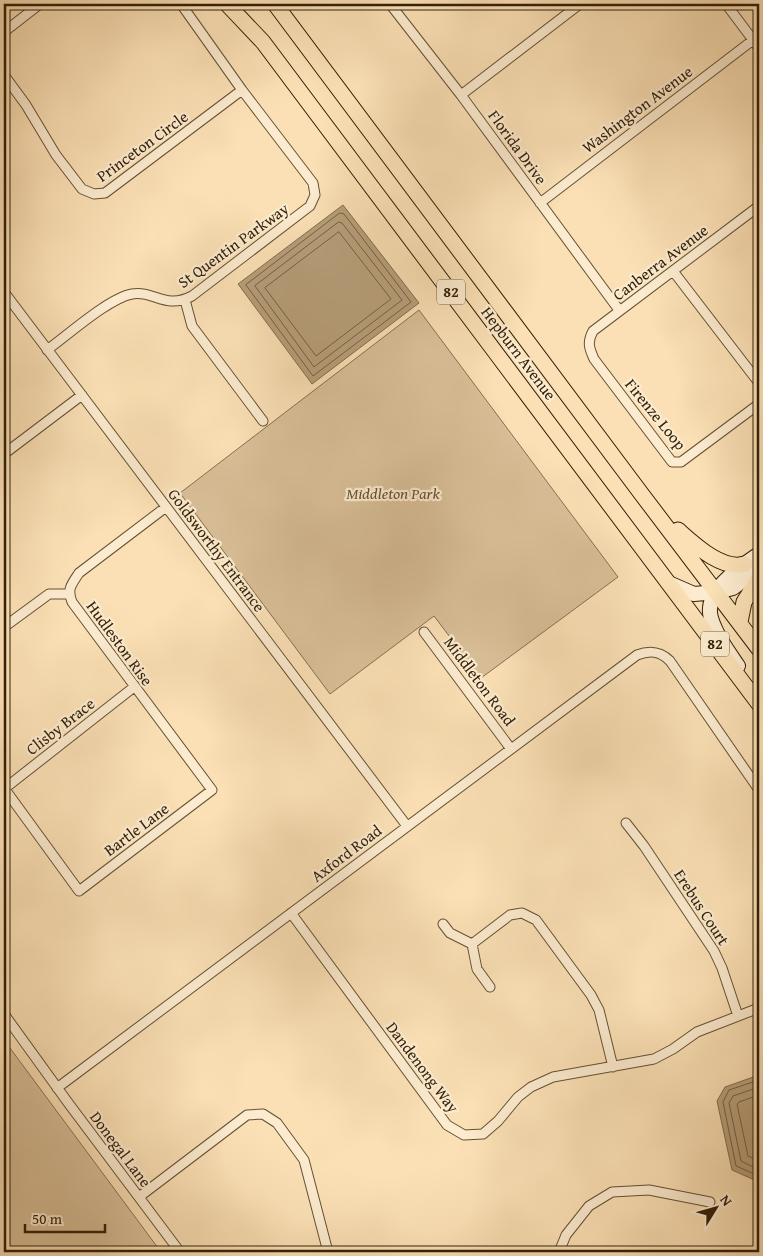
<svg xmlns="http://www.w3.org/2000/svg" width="763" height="1256" viewBox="0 0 763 1256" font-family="'Gentium Book Plus',serif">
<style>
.green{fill:#d9bf98;stroke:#867050}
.water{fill:#b79f7a;stroke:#826c4c}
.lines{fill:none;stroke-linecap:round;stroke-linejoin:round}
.shore{stroke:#746041;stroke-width:1}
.street-casing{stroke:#645033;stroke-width:11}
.secondary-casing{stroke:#322008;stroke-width:16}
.primary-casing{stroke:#322008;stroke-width:17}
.street{stroke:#fcebcf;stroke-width:9}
.secondary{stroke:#fcebcf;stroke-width:14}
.primary{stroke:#fbe0b5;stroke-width:15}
.labels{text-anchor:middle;stroke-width:4.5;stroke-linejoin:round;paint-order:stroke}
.shield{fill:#fcebcf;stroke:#6f5d44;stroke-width:1}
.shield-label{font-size:15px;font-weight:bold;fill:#322008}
.street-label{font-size:16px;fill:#322008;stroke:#fcebcf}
.park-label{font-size:16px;font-style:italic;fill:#645033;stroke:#fcebcf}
</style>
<rect width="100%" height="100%" fill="#fbe0b5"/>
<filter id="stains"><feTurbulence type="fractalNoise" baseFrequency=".004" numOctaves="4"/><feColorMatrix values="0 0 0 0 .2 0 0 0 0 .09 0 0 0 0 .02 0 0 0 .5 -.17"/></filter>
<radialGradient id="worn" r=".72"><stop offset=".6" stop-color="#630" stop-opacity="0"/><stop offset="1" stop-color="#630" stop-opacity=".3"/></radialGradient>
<!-- green -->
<path class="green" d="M419 310 618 577 481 678 434 616 330 694 180 493Z
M4 1040 161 1252H4Z"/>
<!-- water -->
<path class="water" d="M343 205 419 303 312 384 238 284Z
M759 1075V1182L732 1170 717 1101 725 1087Z"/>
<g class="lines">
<!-- shore -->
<path class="shore" d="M340 213 344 214 411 302 313 376 246 285Z
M339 222 342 223 402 300 314 367 255 286Z
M339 232 391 299 316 356 265 288Z
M759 1080 729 1090 723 1102 736 1166 759 1176
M759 1087 733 1096 729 1103 741 1161 759 1170
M759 1095 739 1102 737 1104 748 1156 759 1161"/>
<!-- street casing -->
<g class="street-casing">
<path id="street" d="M390 4 461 95 619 310
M726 4 759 48
M4 32 40 4
M4 75 26 105 56 155 82 189 94 194 105 193 242 90 181 4
M461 95 580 4
M540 203 753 40
M759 206 593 331C587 342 589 348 594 359L672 462H681L759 404
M673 271 759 383
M4 292 407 826
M185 300 192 326 263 421
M47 350C68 335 109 298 132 294 154 290 165 310 192 296L310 206 315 195 313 183 242 90
M4 454 82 395
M4 627 49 594H69
M424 632 511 749
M4 788 79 891 212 790 72 602C67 589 71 585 79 573L166 507
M4 789 134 687
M626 823 644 846 714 951 722 968 738 1016
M291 913 447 1125 464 1135 483 1134 498 1121 518 1097 531 1087 553 1077 654 1059 673 1049 697 1032 759 1008
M443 924 450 933 472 944 477 969 490 987
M472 944 510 915 522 913 536 920 591 995 599 1010 613 1067
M4 1014 69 1104 180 1252
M57 1088 637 655C650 650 660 651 670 661L759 790
M139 1197 247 1115 263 1114 277 1123 304 1160 328 1252
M559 1252 566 1235 589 1206 612 1192 649 1190 710 1202"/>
</g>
<!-- secondary casing -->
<g class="secondary-casing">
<path id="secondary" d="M671 584 694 594 717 592 733 588 759 568
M738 666C728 651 716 635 711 618 703 591 740 567 759 554"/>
</g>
<!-- primary casing -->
<g class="primary-casing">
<path id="primary" d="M227 4 263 42 759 704
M275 4 640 492 759 649
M678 530C694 544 722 571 745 564
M740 622 744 602 759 578"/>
</g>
<!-- street -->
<use href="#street" class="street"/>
<!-- secondary -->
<use href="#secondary" class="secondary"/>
<!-- primary -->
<use href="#primary" class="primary"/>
</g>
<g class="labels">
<!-- shield labels -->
<g class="shield">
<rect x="437" y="279.5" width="28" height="25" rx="4"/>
<rect x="701" y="631.5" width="28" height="25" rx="4"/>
</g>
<g class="shield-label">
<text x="451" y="297">82</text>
<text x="715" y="649">82</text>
</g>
<!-- street labels -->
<g class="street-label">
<text transform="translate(637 109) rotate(-37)" y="6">Washington Avenue</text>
<text transform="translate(142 146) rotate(-36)" y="6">Princeton Circle</text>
<text transform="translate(518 147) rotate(54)" y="6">Florida Drive</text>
<text transform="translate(233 245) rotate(-36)" y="6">St Quentin Parkway</text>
<text transform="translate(660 262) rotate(-37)" y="6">Canberra Avenue</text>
<text transform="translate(519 353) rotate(53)" y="6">Hepburn Avenue</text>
<text transform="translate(656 414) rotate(51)" y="6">Firenze Loop</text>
<text transform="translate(217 550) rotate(53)" y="6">Goldsworthy Entrance</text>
<text transform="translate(120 643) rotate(54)" y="6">Hudleston Rise</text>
<text transform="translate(480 681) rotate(53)" y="6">Middleton Road</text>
<text transform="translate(60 726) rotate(-38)" y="6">Clisby Brace</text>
<text transform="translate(136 829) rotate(-37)" y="6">Bartle Lane</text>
<text transform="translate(346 853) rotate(-37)" y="6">Axford Road</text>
<text transform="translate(702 907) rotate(57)" y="6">Erebus Court</text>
<text transform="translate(423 1067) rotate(53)" y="6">Dandenong Way</text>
<text transform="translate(121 1149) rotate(53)" y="6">Donegal Lane</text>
</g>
<!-- park labels -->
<g class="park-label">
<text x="393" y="499">Middleton Park</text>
</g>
</g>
<!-- margin -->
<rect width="763" height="1256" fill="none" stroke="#fbe0b5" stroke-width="20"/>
<rect x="5" y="5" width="753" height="1246" fill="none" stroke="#322008" stroke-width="2.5"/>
<rect x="10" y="10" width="743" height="1236" fill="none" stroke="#322008"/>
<!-- north arrow -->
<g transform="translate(716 1208) rotate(53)" stroke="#fcebcf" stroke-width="4" paint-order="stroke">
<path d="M0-4L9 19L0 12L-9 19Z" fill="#322008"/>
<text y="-8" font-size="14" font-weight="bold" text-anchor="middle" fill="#322008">N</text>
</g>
<!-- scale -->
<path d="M25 1224v8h80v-8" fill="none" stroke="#322008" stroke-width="2.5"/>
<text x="32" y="1224" font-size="15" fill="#322008" stroke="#fcebcf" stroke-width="4" paint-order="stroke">50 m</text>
<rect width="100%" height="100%" filter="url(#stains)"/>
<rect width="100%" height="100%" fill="url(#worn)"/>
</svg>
